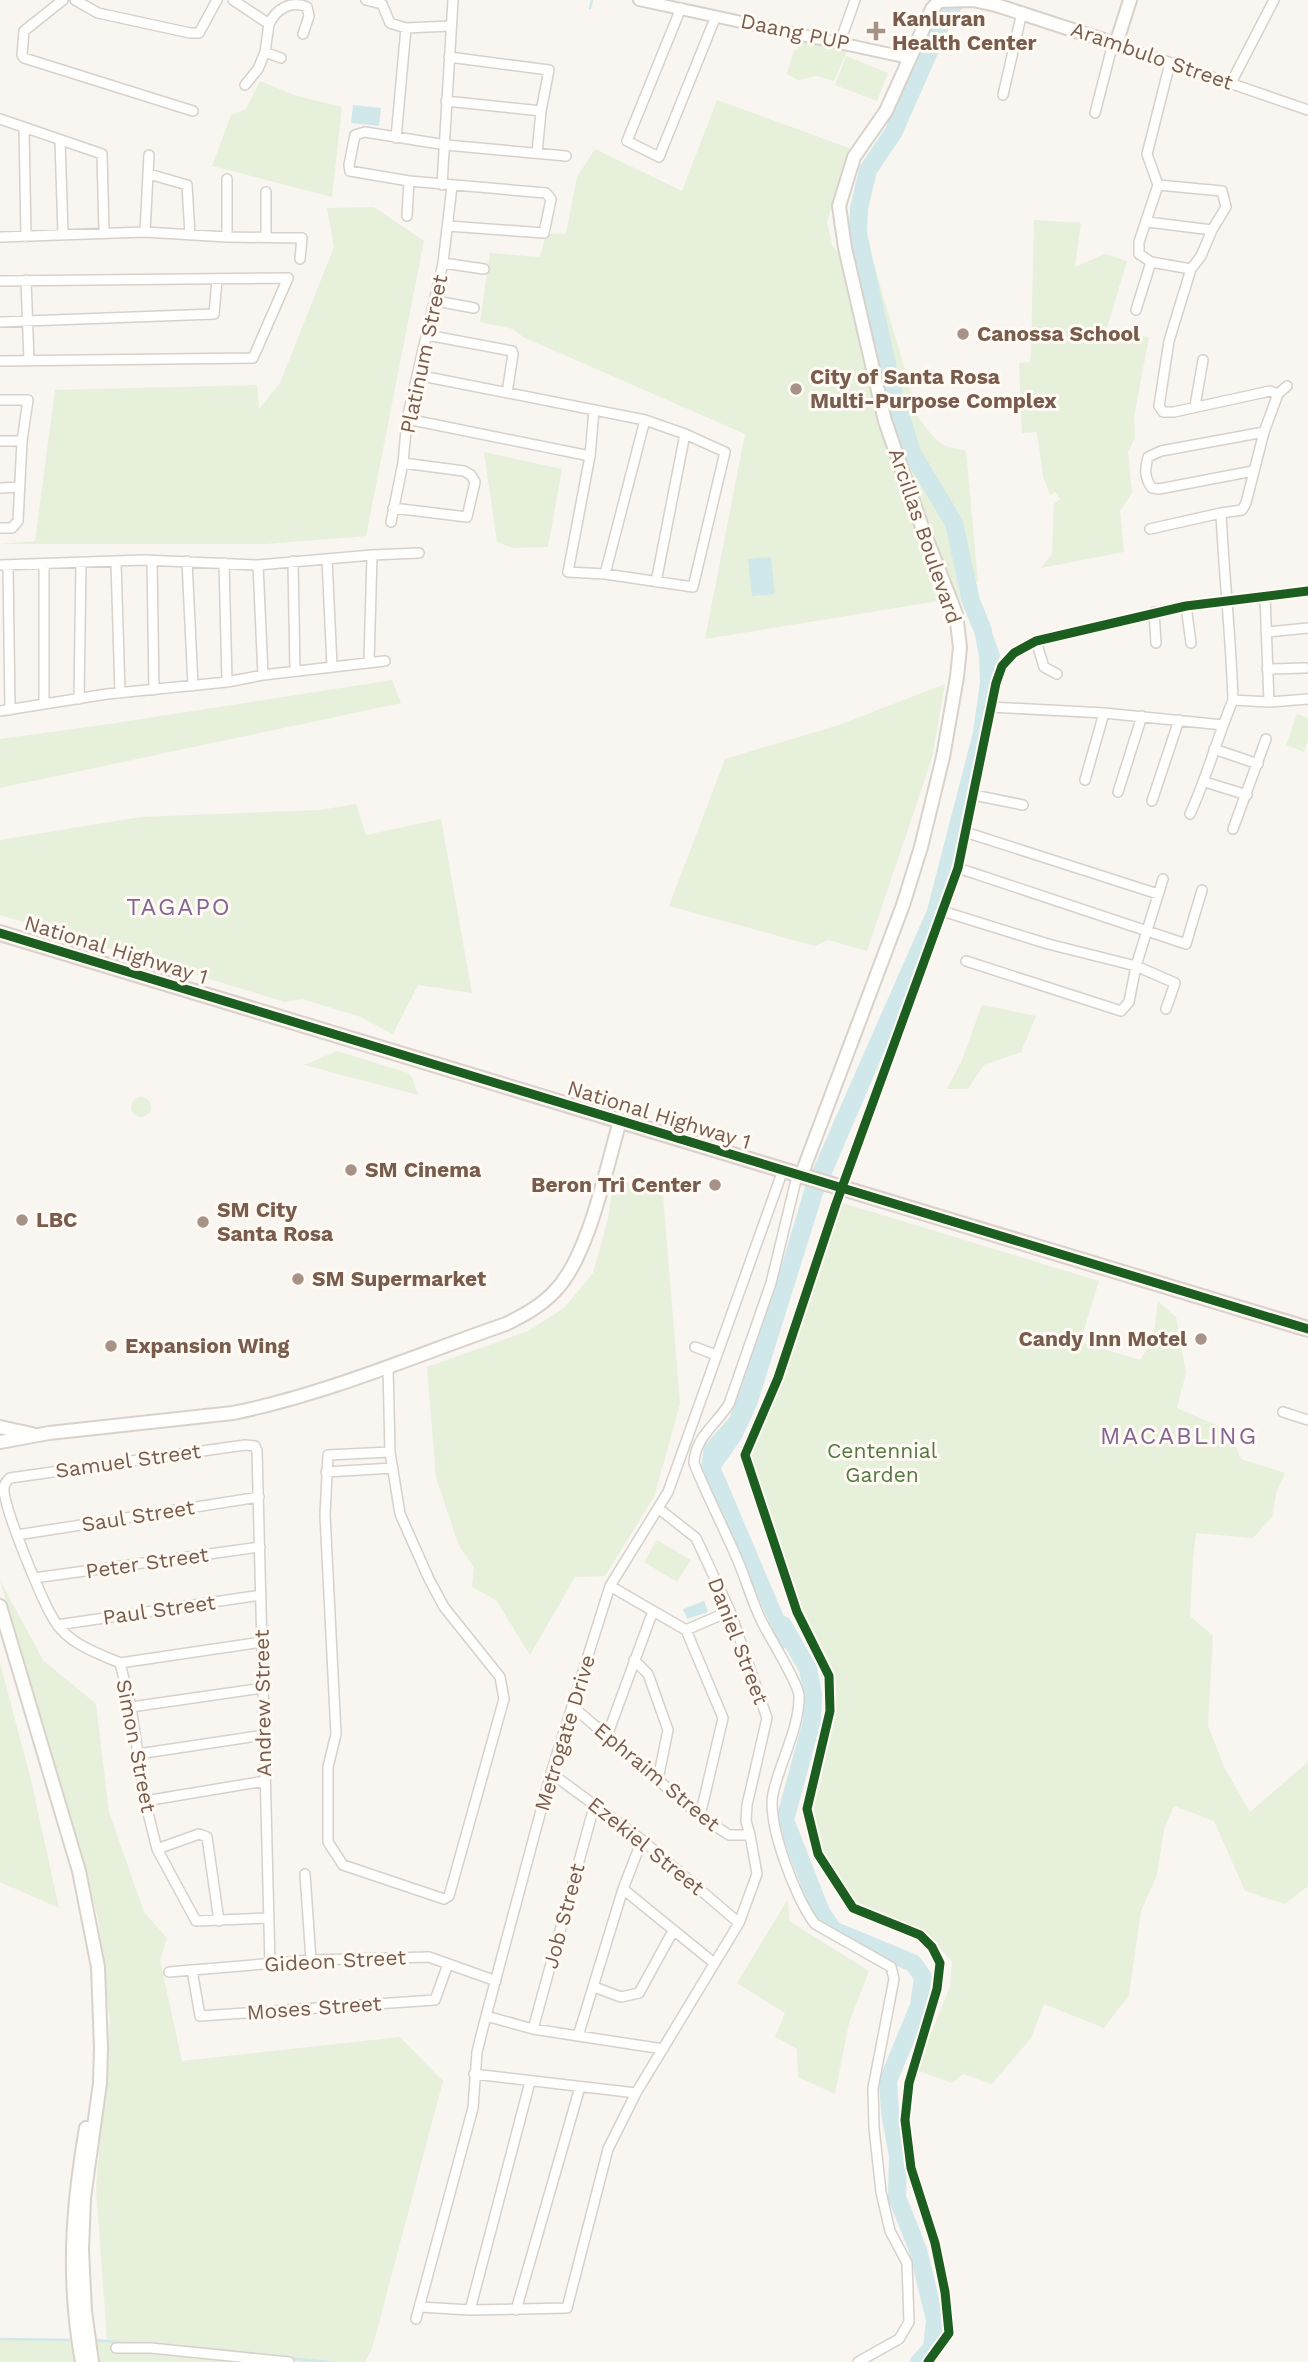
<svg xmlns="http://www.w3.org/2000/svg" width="1308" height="2362" viewBox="0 0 1308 2362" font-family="'Work Sans',sans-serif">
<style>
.green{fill:#e7f0db}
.water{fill:#d0e8ea}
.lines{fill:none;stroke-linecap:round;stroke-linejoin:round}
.stream{stroke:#d0e8ea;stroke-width:2.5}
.river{stroke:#d0e8ea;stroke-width:18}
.minor-casing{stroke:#d7d1cb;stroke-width:12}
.tertiary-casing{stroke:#d7d1cb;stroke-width:14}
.secondary-casing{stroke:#d9d2cb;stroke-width:16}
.trunk-casing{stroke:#dad1cc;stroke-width:18}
.minor{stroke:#fefefd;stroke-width:9}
.tertiary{stroke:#fefefd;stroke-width:10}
.secondary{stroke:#fefefd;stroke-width:12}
.trunk{stroke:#f2ece8;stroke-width:14}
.cycleway-casing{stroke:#fffaf3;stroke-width:13}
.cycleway{stroke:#1b5e20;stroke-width:9}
.poi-dot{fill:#a69286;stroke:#fffaf3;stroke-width:2.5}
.labels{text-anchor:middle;stroke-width:6;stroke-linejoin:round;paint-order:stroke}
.poi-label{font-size:21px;font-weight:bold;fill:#7a5c4d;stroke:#fffaf3;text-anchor:start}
.street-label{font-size:21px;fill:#7a5c4d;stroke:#fffaf3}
.park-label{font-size:21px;fill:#537a41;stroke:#fffaf3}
.quarter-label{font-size:24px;letter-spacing:2px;fill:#846695;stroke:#fffaf3}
</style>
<rect width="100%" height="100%" fill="#f9f5f0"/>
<!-- green -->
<path class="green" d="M800 41 847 51 834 81 817 76 798 80 787 74 794 50H798Z
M846 56 888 73 877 101 835 85Z
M260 81 294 95 342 107 332 197 212 166 231 115 246 109Z
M717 100 849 148 827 222 832 244 843 262 878 413 938 601 705 639 745 434 523 337 513 329 480 322 490 253 540 257 545 238 552 233 566 234 577 177 595 149 682 191Z
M374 207 424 241 366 536 266 544H0L35 541 55 390 257 385 259 409 280 383 334 247 327 208Z
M1034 220 1081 223 1075 267 1105 254 1127 261 1106 331 1149 337 1134 417 1135 438 1128 452 1132 493 1120 511 1124 552 1041 568 1052 554 1054 504 1060 499 1055 492 1050 495 1043 476 1037 432 1022 433 1019 363 1030 362 1031 350Z
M872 258 919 418C935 439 937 447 966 450L978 582 967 581 971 601 959 603 903 457 886 406 854 268Z
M484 452 562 469 548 547 513 548 497 542Z
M392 680 401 703 0 788V739L109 724Z
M945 684 932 758 867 951 828 940 815 946 669 906 725 759 839 725Z
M1297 714 1308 718V740L1304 752 1286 745Z
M356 804 366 835 441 819 472 993 418 985 393 1034 358 1016 302 999 285 1002 0 915V840L141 817 320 810Z
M982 1005 1036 1016 1021 1052 984 1065 968 1089H947L962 1060Z
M337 1051 408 1073 412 1077 418 1095 304 1065Z
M131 1107a10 10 0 1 1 20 0a10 10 0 1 1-20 0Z
M614 1178 663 1195 680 1404 654 1497 605 1576 575 1577 530 1655 496 1600 472 1587 474 1567 459 1546 436 1477 427 1367 528 1331 564 1308 593 1273 608 1219Z
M843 1203 1099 1281 1080 1342 1140 1360 1153 1340 1158 1301 1176 1317 1186 1373 1177 1408 1230 1431 1241 1459 1285 1473 1276 1494 1272 1517 1253 1538 1196 1533 1193 1559 1190 1616 1213 1636 1208 1726 1225 1769 1250 1812 1308 1762V1886L1285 1904 1245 1891 1214 1821 1174 1806 1164 1829 1157 1875 1141 1911 1129 1995 1104 2028 1044 2004 1031 2038 992 2084 963 2074 952 2083 916 2070 950 1987 952 1961 923 1932 856 1906 820 1853 812 1805 821 1780 833 1711 831 1676 794 1612 748 1459Z
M657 1540 691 1560 677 1582 644 1562Z
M0 1580 43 1660 96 1704 109 1812 144 1912 167 1938 160 1960 182 2061 400 2037 443 2081 372 2349 365 2362H0V2339L107 2340 96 2188 110 2022 98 1918Z
M0 1663 31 1780 59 1908 0 1882Z
M788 1899 789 1921 869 1971 849 2023 835 2094 798 2077 797 2049 775 2037 785 2013 737 1983Z"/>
<!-- water -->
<path class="water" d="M353 105 381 108 379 126 351 123Z
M771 557 775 594 752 596 748 559Z
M984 610 1000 655 956 858 923 961 822 1197 757 1405 742 1438 721 1468 796 1645 781 1649 701 1468 704 1446 730 1417 782 1264 805 1187 927 910 973 732 980 682 979 656 974 630 967 615Z
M704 1601 708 1612 687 1619 683 1609Z"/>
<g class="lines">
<!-- stream -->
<path class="stream" d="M590 8 592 0
M0 2339 74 2340
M94 2340 143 2344
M289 2358 328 2362"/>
<!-- river -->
<path class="river" d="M958 0 946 13 893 133 868 170 859 208 858 234 893 391 912 453 954 523 971 601 983 631
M783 1625 808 1669 813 1694 812 1721 785 1820 821 1912 833 1930 913 1963 923 1977 919 2006 888 2081 890 2112 898 2156 897 2197 918 2250 935 2320 932 2348 919 2362"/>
<!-- minor casing -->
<g class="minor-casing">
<path id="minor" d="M63 0 24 31 22 55 24 58 193 111
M75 0 98 13 190 33H199L217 0
M233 0 269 24 265 52
M366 0 382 4 390 23 406 28 450 26
M681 8 627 141 659 157 716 16
M269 24C276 9 291 0 307 7L309 16 303 34
M840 42 855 0
M1116 44 1308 110
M449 57 549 70 541 111 537 153
M1170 63 1147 154 1158 185 1139 242V254L1151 262 1191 269
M1231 83 1274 0
M245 85 258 69 265 52 281 58
M1003 95 1022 12
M446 101 541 111
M1095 113 1113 43
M0 119 102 154 104 232
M24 127 26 237
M396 138 406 28
M60 140 63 234
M149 174 187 185 190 235
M409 181 350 171 349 165 355 135 365 132 446 145 566 156
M442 185 453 0
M1158 185 1222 191 1226 207 1212 230 1201 256 1191 269 1169 341 1159 406 1163 412H1174L1270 391 1278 394 1264 432 1246 503 1242 510 1221 513C1224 576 1231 637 1233 700L1269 702 1308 699
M407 216 409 181 546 193 551 199 544 233 448 226
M1148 222 1212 230
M145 232 149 155
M266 236V192
M0 237 145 232 227 237 302 238 300 259
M227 237V179
M443 263 484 269
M26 280 29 361
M0 281 288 278 253 358 0 361
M436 301 474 308
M1136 310 1151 262
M0 322 214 314 217 280
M427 335 512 351 513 354 507 393
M417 375 645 420 685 434 725 452 693 587 605 574 568 572 590 456 594 410
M1278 394 1287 386
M0 400H28L22 441 18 521 12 528H0
M1195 406 1203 360
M407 419 590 456
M0 441H22
M1253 471 1159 489 1152 488C1144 478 1145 468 1148 457L1161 451 1264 432
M0 488 19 487
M393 508 467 517 475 482 471 475 464 471 403 463
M391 522 403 463 407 419 443 263 452 186
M1150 529 1221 513
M327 559 332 666
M152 561 154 690
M187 561 193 686
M293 561 295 671
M116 562 120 693
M224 563 227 682
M0 565 144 560 258 565 372 555 419 553
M8 565 10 710
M258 565 263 675
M605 574 645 420
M656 582 685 434
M1265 596 1269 702
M1186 606 1191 643
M1154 612 1156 643
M1268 632 1308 628
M1036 641 1044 667 1057 674
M369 662 372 555
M1267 669 1305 668
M79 699 81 563
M44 704V564
M990 707 1104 713 1223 725
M0 711 107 694 227 682 263 675 385 661
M1214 749 1258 764
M1085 780 1104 713
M1205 782 1247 795
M1118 792 1142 716
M974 795 1023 805
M1152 801 1179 720
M1190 814C1207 777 1217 738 1233 700
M1233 829 1266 739
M965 832 1158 894
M958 868 1186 944 1202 890
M942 911 1048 944 1136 966 1175 983 1166 1009
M966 961 1121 1011 1129 1002 1136 966 1163 879
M801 1176 796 1180 771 1283 729 1404C716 1425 695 1437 694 1463 707 1496 724 1528 738 1561 746 1580 752 1601 761 1620 768 1635 799 1684 799 1696 800 1727 779 1764 773 1794 767 1824 796 1900 815 1924L891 1967 894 1979 873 2088 874 2128 881 2192 890 2231 907 2263 909 2322 899 2339 858 2362
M695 1347 716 1355
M388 1366 390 1452 400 1514 429 1579 444 1607 500 1677 504 1699 449 1896 444 1899 343 1865 328 1842V1767L336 1734 325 1515 328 1455 390 1452
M1283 1412 1308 1420
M326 1472 393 1468
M658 1508 696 1538 730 1611 767 1718 747 1805 746 1821 750 1835
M17 1535 259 1497
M34 1578 260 1547
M610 1586 686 1630 730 1611
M57 1625 261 1595
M686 1630 723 1718 700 1816
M634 1660 648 1674 668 1730 658 1779
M120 1663 262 1642
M131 1707 263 1688
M607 1736 653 1611
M138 1754 264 1735
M551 1773 642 1840 739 1923
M145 1801 265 1781
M157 1849 199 1834 207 1837 219 1921
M305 1874 311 1960
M623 1889 714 1963
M267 1918 196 1921 157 1849 145 1801 131 1707 120 1663C97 1653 71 1645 56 1623 44 1606 2 1505 4 1487 5 1482 6 1482 10 1478L245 1445 255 1446 257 1451 270 1964
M192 1970 200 2016 435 2000 448 1964
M169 1972 311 1960 429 1957 496 1981
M594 1987 621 1997 639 1993 673 1931
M486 2016 533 2029 663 2049
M533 2029 595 1803
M578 2036 623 1889 642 1840
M474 2074 636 2093
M420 2307 470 2310 567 2308 608 2149 636 2093 739 1923 757 1874 750 1835H729L700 1816 572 1706
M470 2310 530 2082
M516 2310 580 2087
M416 2319 473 2108 477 2052 486 2016 551 1773 610 1586 668 1492 783 1170
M116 2348H151L289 2362
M928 2362 949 2333 945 2292 935 2243 911 2168 905 2120 909 2083 937 1989 940 1963 932 1947 920 1935 853 1908 818 1854 807 1809 830 1711 829 1676 797 1612 745 1455 778 1378 836 1204 958 868 996 683 1002 666 1014 653 1036 641 1186 606 1308 591"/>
</g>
<!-- tertiary casing -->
<g class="tertiary-casing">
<path id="tertiary" d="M639 0 909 58"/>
</g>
<!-- secondary casing -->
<g class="secondary-casing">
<path id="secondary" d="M801 1176 903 905 921 847 943 757 957 677 960 647 956 614 922 527 885 421 845 248 839 206 854 157 886 111 932 9 939 1 973 0 996 5 1116 44 1130 0
M0 1427 32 1434
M0 1442 49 1433 233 1413C327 1394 416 1355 506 1324 524 1315 541 1306 555 1291 589 1256 606 1168 620 1121
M0 1606 79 1871 98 1967 101 2048 100 2083 84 2198 82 2250 85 2311 92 2362
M82 2362C67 2280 72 2209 86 2128"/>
</g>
<!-- trunk casing -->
<g class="trunk-casing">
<path id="trunk" d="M0 933 1308 1329"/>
</g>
<!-- minor -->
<use href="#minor" class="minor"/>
<!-- tertiary -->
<use href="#tertiary" class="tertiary"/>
<!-- secondary -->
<use href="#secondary" class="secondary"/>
<!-- trunk -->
<use href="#trunk" class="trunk"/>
<!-- cycleway casing -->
<g class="cycleway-casing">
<path id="cycleway" d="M0 933 1308 1329
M928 2362 949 2333 945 2292 935 2243 911 2168 905 2120 909 2083 937 1989 940 1963 932 1947 920 1935 853 1908 818 1854 807 1809 830 1711 829 1676 797 1612 745 1455 778 1378 836 1204 958 868 996 683 1002 666 1014 653 1036 641 1186 606 1308 591"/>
</g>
<!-- cycleway -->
<use href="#cycleway" class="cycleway"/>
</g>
<!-- markers -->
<g class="poi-dot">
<path d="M872.5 20.5h7v7h7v7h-7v7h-7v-7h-7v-7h7z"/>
<circle cx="963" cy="334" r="7"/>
<circle cx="796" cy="389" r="7"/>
<circle cx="351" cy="1170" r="7"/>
<circle cx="715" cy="1185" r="7"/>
<circle cx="22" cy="1220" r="7"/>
<circle cx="203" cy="1222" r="7"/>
<circle cx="298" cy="1279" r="7"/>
<circle cx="1201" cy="1339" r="7"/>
<circle cx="111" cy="1346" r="7"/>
</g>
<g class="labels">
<!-- poi labels -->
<g class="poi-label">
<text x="892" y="26">Kanluran<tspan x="892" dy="24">Health Center</tspan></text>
<text x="977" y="341">Canossa School</text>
<text x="810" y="384">City of Santa Rosa<tspan x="810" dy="24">Multi-Purpose Complex</tspan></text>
<text x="365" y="1177">SM Cinema</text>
<text x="701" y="1192" text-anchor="end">Beron Tri Center</text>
<text x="217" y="1217">SM City<tspan x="217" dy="24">Santa Rosa</tspan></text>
<text x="36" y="1227">LBC</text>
<text x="312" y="1286">SM Supermarket</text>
<text x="1187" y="1346" text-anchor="end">Candy Inn Motel</text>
<text x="125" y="1353">Expansion Wing</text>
</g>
<!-- street labels -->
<g class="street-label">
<text transform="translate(795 32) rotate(12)" y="7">Daang PUP</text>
<text transform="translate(1152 56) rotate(19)" y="7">Arambulo Street</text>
<text transform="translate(424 354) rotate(-78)" y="7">Platinum Street</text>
<text transform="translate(925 536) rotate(71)" y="7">Arcillas Boulevard</text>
<text transform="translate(116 950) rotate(17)" y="7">National Highway 1</text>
<text transform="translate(659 1115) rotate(17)" y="7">National Highway 1</text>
<text transform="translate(128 1461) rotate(-8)" y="7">Samuel Street</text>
<text transform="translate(138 1516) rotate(-9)" y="7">Saul Street</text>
<text transform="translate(147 1563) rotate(-8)" y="7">Peter Street</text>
<text transform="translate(159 1610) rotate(-8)" y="7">Paul Street</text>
<text transform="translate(738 1641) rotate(69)" y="7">Daniel Street</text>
<text transform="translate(263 1703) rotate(-91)" y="7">Andrew Street</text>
<text transform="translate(565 1733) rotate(-73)" y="7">Metrogate Drive</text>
<text transform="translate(136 1746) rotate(79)" y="7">Simon Street</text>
<text transform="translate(657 1777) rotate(40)" y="7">Ephraim Street</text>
<text transform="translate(646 1846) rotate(39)" y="7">Ezekiel Street</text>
<text transform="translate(564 1916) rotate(-75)" y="7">Job Street</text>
<text transform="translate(335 1961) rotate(-3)" y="7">Gideon Street</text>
<text transform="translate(314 2008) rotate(-4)" y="7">Moses Street</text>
</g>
<!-- park labels -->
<g class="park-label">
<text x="882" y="1458">Centennial<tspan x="882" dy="24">Garden</tspan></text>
</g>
<!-- quarter labels -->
<g class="quarter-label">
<text x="179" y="915">TAGAPO</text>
<text x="1179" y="1444">MACABLING</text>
</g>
</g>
</svg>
